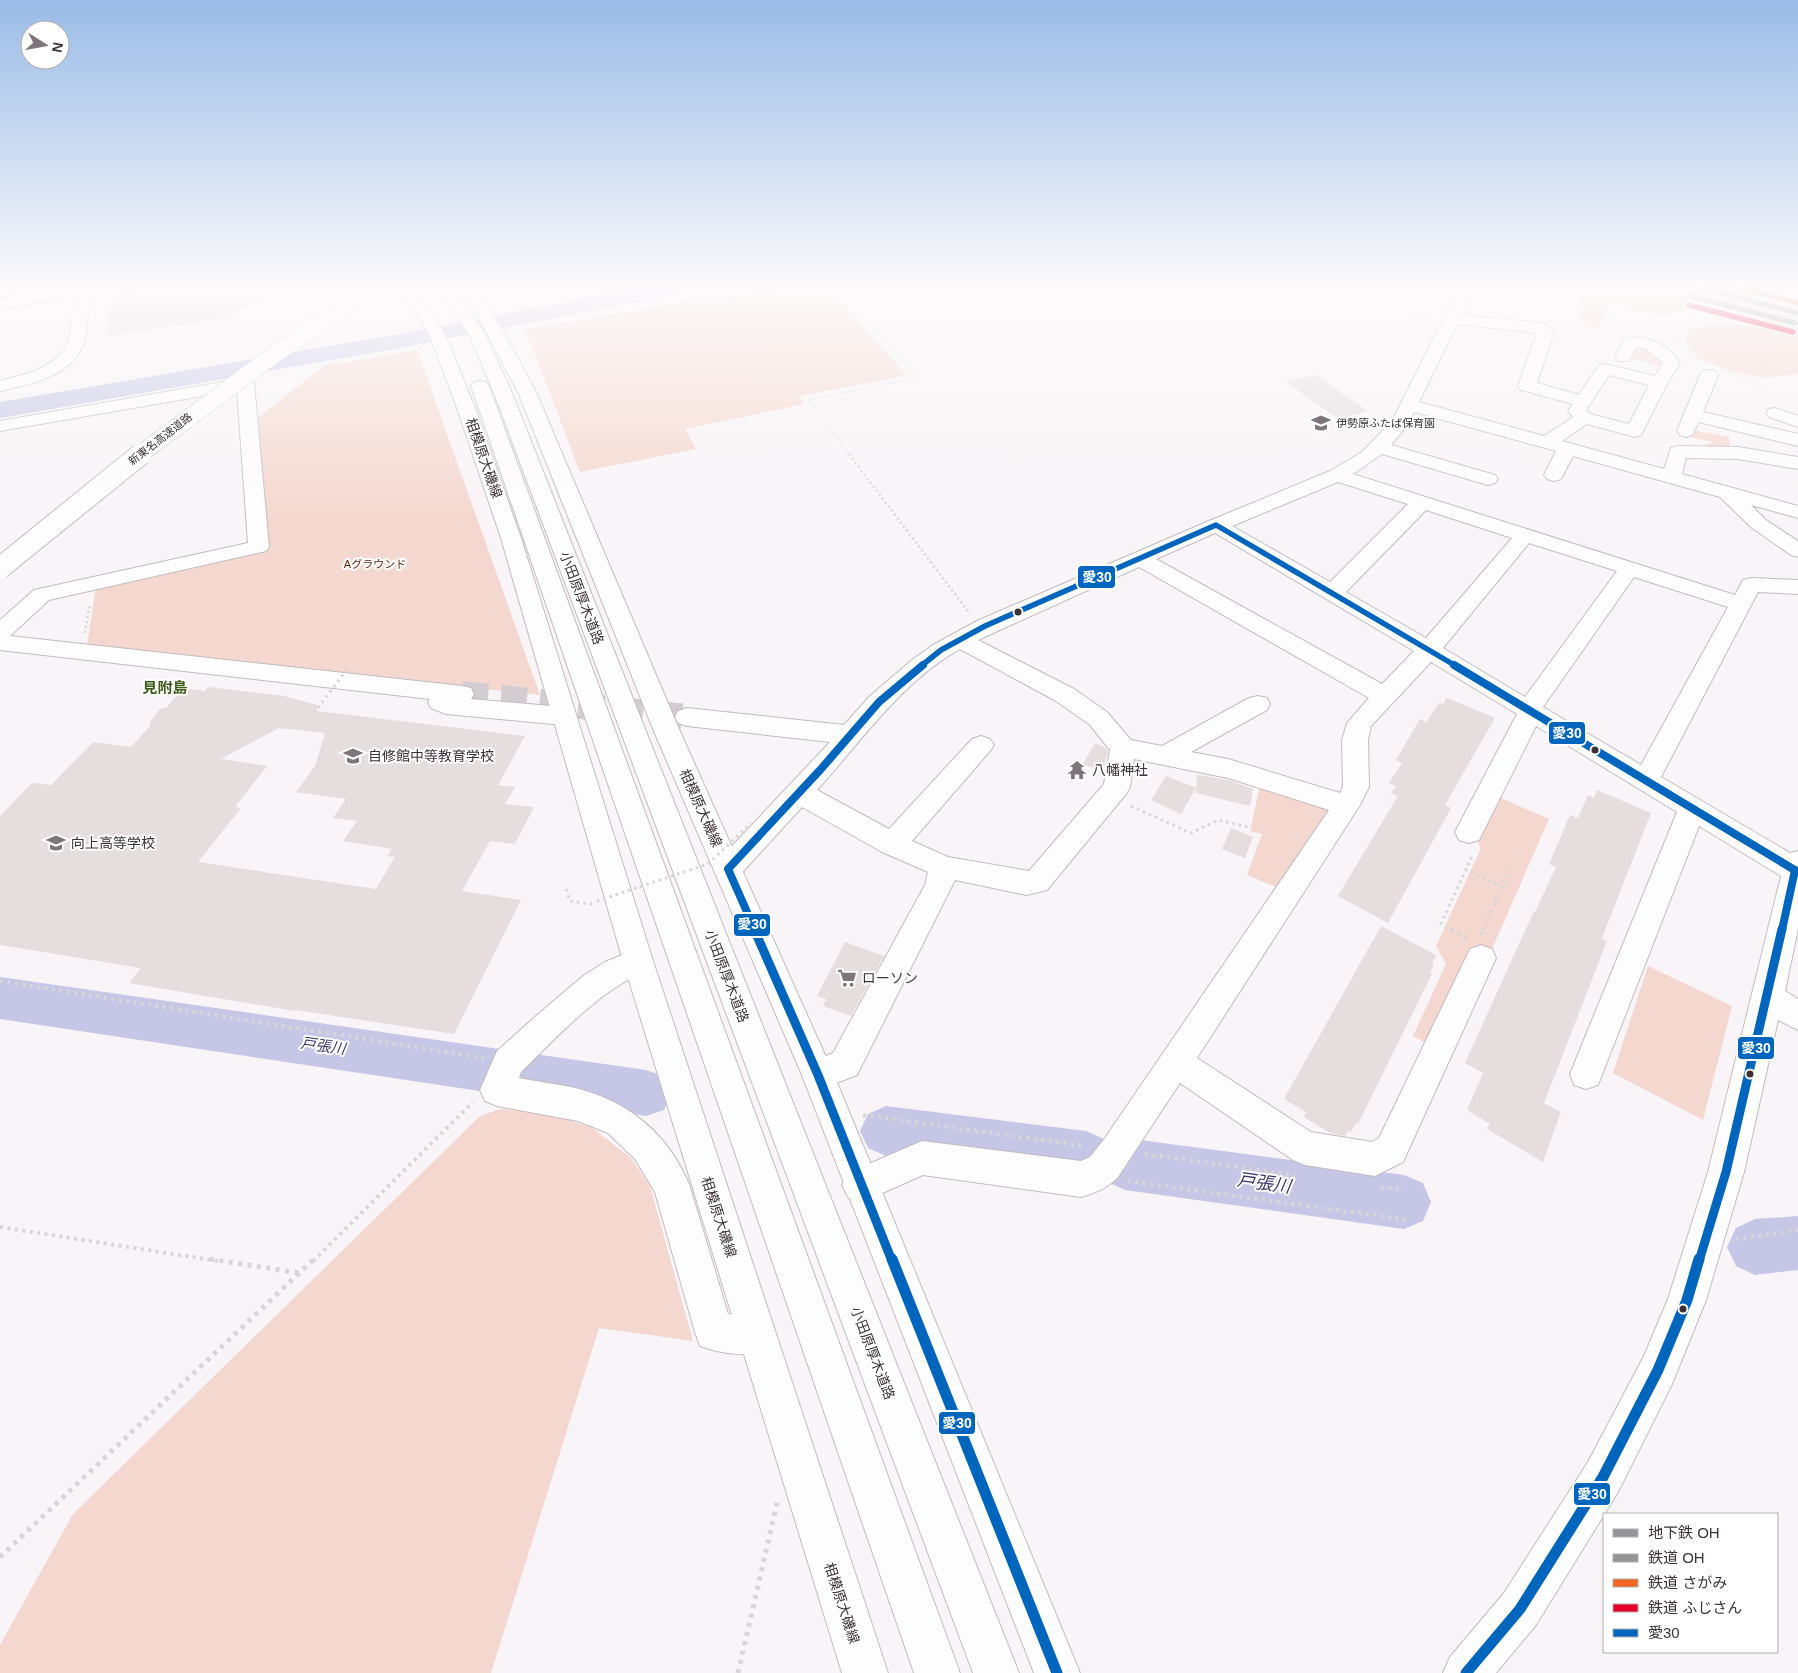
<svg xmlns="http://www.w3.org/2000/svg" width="1798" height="1673" viewBox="0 0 1798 1673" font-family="Arial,'Noto Sans JP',sans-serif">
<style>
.green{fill:#f4d8cf}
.water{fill:#c6c6e6}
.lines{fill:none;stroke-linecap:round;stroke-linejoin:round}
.river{fill:#c6c6e6;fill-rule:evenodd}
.building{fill:#e5ddde;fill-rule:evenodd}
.minor-tunnel{stroke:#d3cdd1;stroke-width:26;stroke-dasharray:26 13;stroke-linecap:butt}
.minor-casing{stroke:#c2bbbf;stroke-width:2}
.major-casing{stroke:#c2bbbf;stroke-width:2}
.highway-casing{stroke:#c2bbbf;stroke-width:2}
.path-far4{stroke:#d8d5d7;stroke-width:2;stroke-dasharray:1 2.5;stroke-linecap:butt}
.path-far3{stroke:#d8d5d7;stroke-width:2.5;stroke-dasharray:2 3;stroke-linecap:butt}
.path-far2{stroke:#d8d5d7;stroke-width:3;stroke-dasharray:2.5 4;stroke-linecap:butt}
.path-far1{stroke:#d8d5d7;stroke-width:4;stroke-dasharray:3 4.5;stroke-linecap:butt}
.path{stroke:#d8d5d7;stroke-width:5;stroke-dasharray:4 5.5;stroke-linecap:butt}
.minor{fill:#fefdfe;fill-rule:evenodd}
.major{fill:#fefdfe;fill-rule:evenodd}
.highway{fill:#fefdfe;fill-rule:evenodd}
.highway-bridge-far1-casing{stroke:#c2bbbf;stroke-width:18;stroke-linecap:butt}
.highway-bridge-casing{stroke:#c2bbbf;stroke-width:23;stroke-linecap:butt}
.path-bridge{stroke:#d8d5d7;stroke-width:3;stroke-dasharray:2.5 4;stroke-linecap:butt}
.highway-bridge-far1{stroke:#fefdfe;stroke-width:17}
.highway-bridge{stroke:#fefdfe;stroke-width:21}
.bus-1-far3-casing{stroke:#fff;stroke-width:9}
.bus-1-far2-casing{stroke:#fff;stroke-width:11}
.bus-1-far1-casing{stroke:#fff;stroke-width:12}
.bus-1-casing{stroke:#fff;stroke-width:15}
.bus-1-far3{stroke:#0065bd;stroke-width:5.5}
.bus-1-far2{stroke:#0065bd;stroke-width:8}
.bus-1-far1{stroke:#0065bd;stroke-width:9}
.bus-1{stroke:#0065bd;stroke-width:11}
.rail-1-casing{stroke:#fff;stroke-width:8}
.rail-2-casing{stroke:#fff;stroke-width:8}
.rail-3-casing{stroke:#fff;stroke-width:8}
.rail-1{stroke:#939598;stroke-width:5.5}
.rail-2{stroke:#f26522;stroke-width:5.5}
.rail-3{stroke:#e4002b;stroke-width:5.5}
.metro-1-casing{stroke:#fff;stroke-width:8}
.metro-1{stroke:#939598;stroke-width:5.5}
.bus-dot{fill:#3b3137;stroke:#fff;stroke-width:2}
.labels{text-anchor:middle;stroke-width:4;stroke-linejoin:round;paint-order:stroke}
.far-poi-label{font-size:11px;fill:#3b3137;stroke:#fff;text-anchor:start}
.far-street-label{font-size:11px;fill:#3b3137;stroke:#fff}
.far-park-label{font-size:11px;fill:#5f240a;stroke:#fff}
.street-label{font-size:14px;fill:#3b3137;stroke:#fff}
.poi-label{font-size:14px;fill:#3b3137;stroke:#fff;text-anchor:start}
.neighbourhood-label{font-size:15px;font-weight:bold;fill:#3a5917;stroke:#fff}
.water-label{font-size:15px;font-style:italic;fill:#3a386f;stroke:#fff}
.near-water-label{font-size:18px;font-style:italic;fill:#3a386f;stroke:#fff}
.line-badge{stroke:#fff;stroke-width:2}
.badge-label{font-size:14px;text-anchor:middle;font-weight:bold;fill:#fff}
</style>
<rect width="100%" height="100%" fill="#f9f4f7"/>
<!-- green -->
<path class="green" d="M788 286H826L905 373 903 376 799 396 804 404 685 429 696 449 580 472 531 344 523 330 708 298 724 299Z
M1580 286H1671L1798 317V374L1762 378 1723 369 1697 357 1685 339 1692 328 1714 324 1749 326 1747 318 1725 306 1689 298C1686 302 1683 307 1679 310 1664 321 1628 308 1611 302L1598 329 1581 323 1582 297 1572 290Z
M1635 345H1642L1666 358 1663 367 1628 357Z
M417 350 540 695 87 646 96 586 264 549 259 417 324 366Z
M1693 430 1729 437 1730 449 1706 448V445L1713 442 1690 437Z
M1260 786 1333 808 1281 889 1247 875 1262 834 1250 831Z
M1492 794 1549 819 1446 1054 1413 1036 1446 964 1436 946 1481 848 1473 832Z
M1648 966 1732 1006 1703 1120 1613 1073Z
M500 1109 545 1113 591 1127 631 1158 650 1186 693 1341 599 1328 491 1673H0V1645L73 1514 480 1116Z"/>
<!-- water -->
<path class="water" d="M502 286H564L565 287 531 293 504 288Z"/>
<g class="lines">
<!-- river -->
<path class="river" d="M647 286H694L691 291 683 293 394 349 0 418V402L394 335Z
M0 977 646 1070 664 1076 671 1093 664 1110 646 1116 0 1019Z
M886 1106 1086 1131 1104 1139 1107 1146 1125 1138 1404 1175 1423 1183 1431 1202 1423 1221 1404 1229 1125 1190 1107 1182 1104 1175 1086 1183 886 1156 868 1148 860 1131 868 1114Z
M1798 1216V1270L1755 1275 1736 1266 1727 1247 1736 1228 1755 1219Z"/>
</g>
<!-- building -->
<path class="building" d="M163 286H259L260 303 235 308V316L105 337 112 294Z
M1315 375 1368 411 1338 419 1286 382Z
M208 687 284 696 317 705V711L525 736 498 785 515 787 505 804 534 807 515 844 490 841 462 891 521 900 454 1034 296 1010 295 1011 129 983 141 968 0 945V816L32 783 51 785 93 742 131 747 150 726V722L160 709 167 707 183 688 205 691ZM279 728 325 733 315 766 296 792 346 799 333 818 357 821 343 841 392 849 387 856 395 857 376 889 198 862 241 808 235 807 267 766 221 759Z
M1447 698 1495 718 1445 805 1451 808 1388 923 1338 896 1398 796 1391 793 1396 786 1389 783 1402 763 1396 760 1420 719 1426 722 1439 703 1443 704Z
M1095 743 1105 747 1108 751 1103 771 1083 764Z
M1197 775 1228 780 1253 789 1250 806 1196 793Z
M1166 776 1196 788 1181 814 1151 800Z
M1597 790 1651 813 1602 938 1607 941 1544 1103 1561 1112 1543 1162 1487 1129 1490 1124 1467 1110 1483 1073 1465 1063 1534 911 1535 912 1556 867 1549 864 1570 815 1578 818 1588 795 1594 798Z
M1231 828 1253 837 1245 858 1222 849Z
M1381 926 1436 955 1432 964 1434 965 1430 973 1432 974 1358 1124 1356 1123 1351 1132 1348 1130 1345 1136 1330 1133 1304 1117 1306 1112 1284 1099Z
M845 942 884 956 851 1016 823 1006 826 999 817 996Z"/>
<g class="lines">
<!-- minor-tunnel -->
<path class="minor-tunnel" d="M462 694 687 717"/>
<!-- minor casing -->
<g class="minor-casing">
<path id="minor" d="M95 286H118C112 294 98 293 92 302 85 312 88 328 85 339 75 376 31 384 0 391V381C20 376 45 370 60 355 80 335 62 297 95 286Z
M1460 286H1476L1462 315 1540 323 1546 325 1554 332 1537 383 1579 395 1599 365 1605 364 1655 376 1663 363 1645 348 1636 347 1629 361H1617L1615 357 1625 339C1648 333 1668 345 1680 363L1668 382 1641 435 1635 437 1587 424 1562 441 1664 469 1671 448 1678 446 1738 447 1798 457V469L1738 459 1686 458 1682 474 1798 506V518L1751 505 1766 520 1798 541V557L1791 555 1752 528 1720 497 1573 456 1561 479 1554 481 1547 479 1544 475 1556 451 1414 412 1406 427 1391 445 1495 475 1498 479 1495 483 1488 485 1481 483 1382 454 1353 474 1735 595 1743 580 1751 578 1798 580V594L1758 592 1661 777 1790 853 1798 851V929L1785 991 1798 999V1030L1778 1020 1744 1172 1706 1300 1672 1384 1618 1492 1536 1625 1496 1673H1443L1450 1657 1504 1593 1588 1462 1644 1356 1668 1299 1708 1172 1781 876 1699 826 1598 1085 1586 1089 1574 1085 1570 1074 1677 812 1536 726 1479 840 1469 843 1459 840 1455 832 1517 714 1431 662 1371 726 1368 740 1369 787 1360 805 1197 1058 1311 1132 1372 1142 1379 1138 1470 949 1481 945 1492 949 1496 958 1403 1162 1375 1176 1305 1165 1293 1160 1180 1083 1118 1177C1108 1188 1095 1193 1081 1197L923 1175 860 1203 848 1197 842 1185 848 1173 922 1141 1081 1161 1090 1157 1105 1138 1329 810 1228 778 1134 759 1130 787 1126 794 1047 890 1027 895 955 880 857 1075 818 1090 806 1086 802 1075 806 1064 833 1053 925 885 928 872 882 852 802 807 738 877 728 880 718 877 714 869 718 861 830 742 687 726 678 723 675 717 678 711 687 708 844 725 870 696 912 660 933 645 977 621 1209 521 1330 471 1362 452 1392 421ZM1457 324 1537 333 1518 386 1521 390 1573 404 1568 411 1573 417 1544 436 1419 402ZM1609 375 1649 385 1629 424 1590 414 1586 410ZM1338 482 1408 504 1330 582 1232 526ZM1426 510 1512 538 1426 638 1346 592ZM1215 533 1414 651 1382 684 1156 559ZM1529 543 1617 571 1525 697 1443 648ZM1139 567 1369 698 1347 723 1342 740 1343 787 1340 793 1228 759 1191 752 1267 710 1270 704 1267 698 1258 696 1249 698 1162 746 1131 740 1107 712 1074 689 978 640ZM1634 577 1728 607 1641 765 1543 707ZM960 649 1056 701 1089 724 1110 750 1104 784 1029 871 948 857 912 841 990 751 994 745 990 739 981 736 972 739 889 829 817 790C861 742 901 682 960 649Z
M1709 370 1715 371 1718 375 1703 412 1798 434V446L1699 422 1692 435 1686 437 1680 435 1677 431 1700 375 1703 371Z
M245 378 251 379 254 383 269 547 266 551 49 600 10 636 462 686 471 688 474 694 471 699 563 707 572 710 575 716 572 722 563 725 446 714 431 708 428 702 430 699 0 650V620L34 590 248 543 237 390 0 431V421Z
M1775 408 1798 416V427L1769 417 1766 413 1769 409Z
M638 948 649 952 653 961C647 973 638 974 626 981 588 1003 553 1041 521 1072L519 1078C539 1082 560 1084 579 1089 631 1103 668 1135 689 1184L728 1314 757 1316 771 1321 776 1335 771 1349C749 1358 722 1354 700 1346L695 1332 655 1192 635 1159 608 1133 578 1121 497 1106 485 1101 480 1090 497 1051 536 1016 583 976 605 962Z"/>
</g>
<!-- major casing -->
<g class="major-casing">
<path id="major" d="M78 286H116L113 289 108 291 0 308V298Z
M393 286H409L435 317 447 339 475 408 521 538 653 961 888 1673H842L623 961 501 538 457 408 431 339 422 321Z
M455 286H471L489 308 503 331 536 392 679 729 834 1075 1080 1673H1034L802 1075 653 729 518 392 476 313Z"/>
</g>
<!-- highway casing -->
<g class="highway-casing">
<path id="highway" d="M435 286H451L485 334 512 393 1019 1673H973L494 393 469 334Z
M480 381 486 382 489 386 960 1673H914L471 386 474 382Z"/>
</g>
<!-- path-far4 -->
<path class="path-far4" d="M717 286 723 295 773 286
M834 286 918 377 808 400 850 455
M1244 286 1434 316
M1664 286 1694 297 1691 313 1679 344
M663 300 741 286
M1614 320 1606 318 1603 335 1614 337
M1679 341 1711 345
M1688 352 1701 361
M1725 367 1771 364 1765 360 1754 358
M1728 372 1746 379 1772 397"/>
<!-- path-far3 -->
<path class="path-far3" d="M849 454 970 614
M85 633 90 603"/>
<!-- path-far2 -->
<path class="path-far2" d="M1131 806 1191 833 1218 820 1248 827
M1465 869 1502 887
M566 889 570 901 590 904 595 902
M1453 930 1441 924 1473 854
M1483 930 1510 869"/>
<!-- path-far1 -->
<path class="path-far1" d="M1451 929 1467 938
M1481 935 1484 929
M0 981 484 1058
M863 1115 1085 1146
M1145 1154 1295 1175
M1128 1181 1409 1220
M1381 1187 1404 1190
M0 1227 218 1261
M1736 1239 1798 1230
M313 1261 473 1102"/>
<!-- path -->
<path class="path" d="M210 1259 299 1273
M0 1557 314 1259
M738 1673 777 1503"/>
<!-- minor -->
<use href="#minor" class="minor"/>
<!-- major -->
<use href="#major" class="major"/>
<!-- highway -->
<use href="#highway" class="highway"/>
<!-- highway-bridge-far1 casing -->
<g class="highway-bridge-far1-casing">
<path id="highway-bridge-far1" d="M139 455 279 351 377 286"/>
</g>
<!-- highway-bridge casing -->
<g class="highway-bridge-casing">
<path id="highway-bridge" d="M0 568 141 454"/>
</g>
<!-- path-bridge -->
<path class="path-bridge" d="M314 713 348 668
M597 901 708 864 751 823"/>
<!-- highway-bridge-far1 -->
<use href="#highway-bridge-far1" class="highway-bridge-far1"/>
<!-- highway-bridge -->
<use href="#highway-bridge" class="highway-bridge"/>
<!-- bus-1-far3 casing -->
<g class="bus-1-far3-casing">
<path id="bus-1-far3" d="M921 666 941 650 985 626 1216 525 1456 666"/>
</g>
<!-- bus-1-far2 casing -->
<g class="bus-1-far2-casing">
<path id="bus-1-far2" d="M1454 665 1798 872
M755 930 728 869 821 769 879 702 923 665
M1782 930 1795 870"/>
</g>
<!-- bus-1-far1 casing -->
<g class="bus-1-far1-casing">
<path id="bus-1-far1" d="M754 929 818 1075 892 1261
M1699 1261 1726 1172 1782 929"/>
</g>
<!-- bus-1 casing -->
<g class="bus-1-casing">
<path id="bus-1" d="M892 1259 1057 1673
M1466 1673 1520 1609 1603 1477 1658 1370 1687 1300 1699 1259"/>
</g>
<!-- bus-1-far3 -->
<use href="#bus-1-far3" class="bus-1-far3"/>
<!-- bus-1-far2 -->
<use href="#bus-1-far2" class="bus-1-far2"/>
<!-- bus-1-far1 -->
<use href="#bus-1-far1" class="bus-1-far1"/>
<!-- bus-1 -->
<use href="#bus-1" class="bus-1"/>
<!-- rail-1 casing -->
<g class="rail-1-casing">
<path id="rail-1" d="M1691 296 1795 323"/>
</g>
<!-- rail-2 casing -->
<g class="rail-2-casing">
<path id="rail-2" d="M1734 286 1798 303"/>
</g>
<!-- rail-3 casing -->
<g class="rail-3-casing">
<path id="rail-3" d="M1689 305 1793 332"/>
</g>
<!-- rail-1 -->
<use href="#rail-1" class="rail-1"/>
<!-- rail-2 -->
<use href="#rail-2" class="rail-2"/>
<!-- rail-3 -->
<use href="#rail-3" class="rail-3"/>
<!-- metro-1 casing -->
<g class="metro-1-casing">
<path id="metro-1" d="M1694 286 1798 313"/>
</g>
<!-- metro-1 -->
<use href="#metro-1" class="metro-1"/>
</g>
<!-- sky -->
<linearGradient id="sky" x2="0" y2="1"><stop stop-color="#9abbe7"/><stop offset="0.55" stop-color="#fcfafb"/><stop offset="1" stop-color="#fcfafb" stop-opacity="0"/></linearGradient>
<rect width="1798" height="520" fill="url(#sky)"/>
<!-- icons -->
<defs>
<g id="school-bare" transform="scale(1.5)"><path d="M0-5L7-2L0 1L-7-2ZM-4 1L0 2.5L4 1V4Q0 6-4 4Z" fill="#7e757a" stroke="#fff" stroke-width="2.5" paint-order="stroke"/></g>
<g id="temple-bare" transform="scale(1.5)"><path d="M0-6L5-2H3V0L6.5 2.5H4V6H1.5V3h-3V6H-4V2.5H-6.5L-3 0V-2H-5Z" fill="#7e757a" stroke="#fff" stroke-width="2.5" paint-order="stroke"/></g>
<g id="supermarket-bare" transform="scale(1.5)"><path d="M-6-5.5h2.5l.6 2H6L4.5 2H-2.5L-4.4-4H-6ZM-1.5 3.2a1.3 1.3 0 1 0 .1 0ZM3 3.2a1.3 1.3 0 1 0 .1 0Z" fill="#7e757a" stroke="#fff" stroke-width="2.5" paint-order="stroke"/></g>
</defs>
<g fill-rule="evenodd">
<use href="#school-bare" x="1321" y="423"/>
<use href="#school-bare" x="353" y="756"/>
<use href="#temple-bare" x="1077" y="770"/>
<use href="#school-bare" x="56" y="843"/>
<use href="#supermarket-bare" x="847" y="978"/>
</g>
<!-- markers -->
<g class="bus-dot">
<circle cx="1018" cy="612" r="4.5"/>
<circle cx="1595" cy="750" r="4.5"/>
<circle cx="1750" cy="1074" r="4.5"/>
<circle cx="1683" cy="1309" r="4.5"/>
</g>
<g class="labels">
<!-- far-poi labels -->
<g class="far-poi-label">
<text x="1336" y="427">伊勢原ふたば保育園</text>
</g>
<!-- far-street labels -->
<g class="far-street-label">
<text transform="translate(160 439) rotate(-38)" y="4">新東名高速道路</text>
</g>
<!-- far-park labels -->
<g class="far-park-label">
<text x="375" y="568">Aグラウンド</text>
</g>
<!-- street labels -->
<g class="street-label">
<text transform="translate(484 458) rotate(71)" y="5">相模原大磯線</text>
<text transform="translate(582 598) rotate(69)" y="5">小田原厚木道路</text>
<text transform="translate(701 808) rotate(66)" y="5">相模原大磯線</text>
<text transform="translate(727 976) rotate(69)" y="5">小田原厚木道路</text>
<text transform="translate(719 1217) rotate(72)" y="5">相模原大磯線</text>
<text transform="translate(873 1353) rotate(69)" y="5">小田原厚木道路</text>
<text transform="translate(842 1603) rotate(72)" y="5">相模原大磯線</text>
</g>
<!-- poi labels -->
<g class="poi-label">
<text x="368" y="761">自修館中等教育学校</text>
<text x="1092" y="775">八幡神社</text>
<text x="71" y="848">向上高等学校</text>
<text x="862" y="983">ローソン</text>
</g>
<!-- neighbourhood labels -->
<g class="neighbourhood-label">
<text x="165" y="693">見附島</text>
</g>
<!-- water labels -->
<g class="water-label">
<text transform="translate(323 1046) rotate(8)" y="5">戸張川</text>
</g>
<!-- near-water labels -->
<g class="near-water-label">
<text transform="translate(1264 1183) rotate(8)" y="6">戸張川</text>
</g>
</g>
<g class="line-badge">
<rect x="1077" y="565" width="39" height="24" rx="5" fill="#0065bd"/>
<rect x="1548" y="721" width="38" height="24" rx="5" fill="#0065bd"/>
<rect x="733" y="913" width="38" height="24" rx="5" fill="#0065bd"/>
<rect x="1737" y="1036" width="38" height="24" rx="5" fill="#0065bd"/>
<rect x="938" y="1411" width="38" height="24" rx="5" fill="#0065bd"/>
<rect x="1573" y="1482" width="38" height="24" rx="5" fill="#0065bd"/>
</g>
<g class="badge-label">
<text x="1097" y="582">愛30</text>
<text x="1567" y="738">愛30</text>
<text x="752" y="929">愛30</text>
<text x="1756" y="1053">愛30</text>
<text x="957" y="1428">愛30</text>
<text x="1592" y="1499">愛30</text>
</g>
<!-- legend -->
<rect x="1603" y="1513" width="175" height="140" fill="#ffffff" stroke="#b1adaf"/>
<rect x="1613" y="1529" width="25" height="8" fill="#939598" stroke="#b1adaf"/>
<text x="1648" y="1538" font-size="15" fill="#3b3137">地下鉄 OH</text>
<rect x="1613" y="1554" width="25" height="8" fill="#939598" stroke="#b1adaf"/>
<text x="1648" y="1563" font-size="15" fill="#3b3137">鉄道 OH</text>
<rect x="1613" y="1579" width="25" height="8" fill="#f26522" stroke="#b1adaf"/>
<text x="1648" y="1588" font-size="15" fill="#3b3137">鉄道 さがみ</text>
<rect x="1613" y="1604" width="25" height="8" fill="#e4002b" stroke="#b1adaf"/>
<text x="1648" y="1613" font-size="15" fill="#3b3137">鉄道 ふじさん</text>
<rect x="1613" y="1629" width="25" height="8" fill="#0065bd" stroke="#b1adaf"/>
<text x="1648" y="1638" font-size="15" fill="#3b3137">愛30</text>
<!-- north arrow -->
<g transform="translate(45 45) rotate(101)"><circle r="24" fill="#ffffff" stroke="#b1adaf"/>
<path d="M0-4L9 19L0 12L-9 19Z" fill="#7e757a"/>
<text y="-8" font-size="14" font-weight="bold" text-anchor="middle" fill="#3b3137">N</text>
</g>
</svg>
